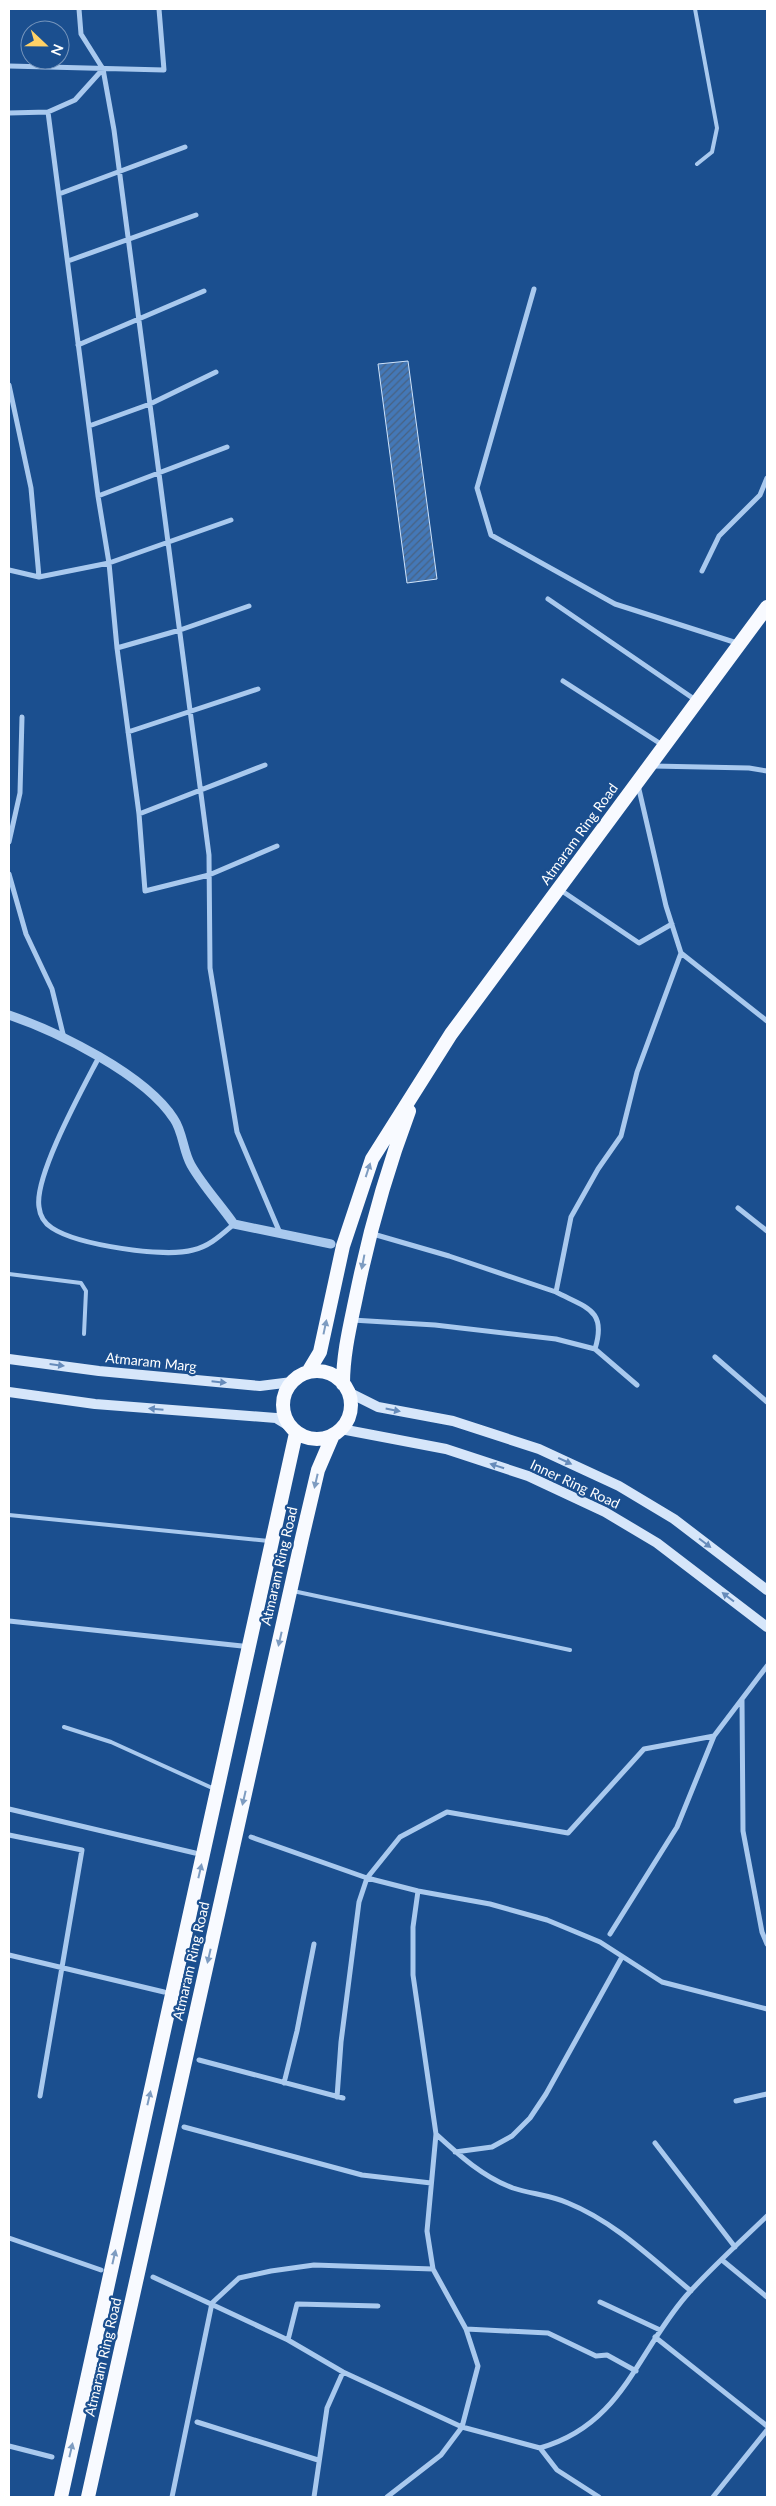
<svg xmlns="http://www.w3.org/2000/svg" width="776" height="2506" viewBox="0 0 776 2506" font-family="Lato,sans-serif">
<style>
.building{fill:url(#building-hatch);stroke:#cfe3fa}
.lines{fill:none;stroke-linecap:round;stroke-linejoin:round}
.service{stroke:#a9c9ee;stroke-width:4}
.minor{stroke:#a9c9ee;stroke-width:5}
.tertiary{stroke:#a9c9ee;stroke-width:9}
.secondary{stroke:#d6e6fa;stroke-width:10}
.trunk{stroke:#f8faff;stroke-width:14}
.oneway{fill:#7e9cc1}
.oneway2{fill:#668bba}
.labels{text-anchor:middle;stroke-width:4.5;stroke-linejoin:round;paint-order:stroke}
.street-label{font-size:14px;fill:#fff;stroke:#1b4f8f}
</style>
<defs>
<pattern id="building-hatch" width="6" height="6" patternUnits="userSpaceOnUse" patternTransform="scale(1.25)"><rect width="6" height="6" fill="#4478b7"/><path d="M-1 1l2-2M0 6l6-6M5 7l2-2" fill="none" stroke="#486282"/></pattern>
</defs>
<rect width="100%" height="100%" fill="#1b4f8f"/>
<!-- building -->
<path class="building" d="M408 361 437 579 407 583 378 364Z"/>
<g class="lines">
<!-- service -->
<path class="service" d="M695 9 717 128 712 152 697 164
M9 1274 81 1283 86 1291 84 1334
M9 1515 269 1541
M293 1591 570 1650
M64 1727 111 1742 210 1787"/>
<!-- minor -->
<path class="minor" d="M79 9 81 34 103 69 114 130 209 855 210 968 237 1132 280 1233
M9 66 164 70 159 9
M48 112 98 496 109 563 117 648 139 814 145 891 209 875 277 846
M9 113 48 112 75 100 103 69
M59 194 185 147
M68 261 196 215
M534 289 477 488 491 535 615 604 737 643
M78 345 204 291
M9 385 31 488 39 577
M89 426 150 404 216 372
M98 496 227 447
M9 570 39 577 109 563 231 520
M702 571 719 536 760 495 767 478
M548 599 697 701
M117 648 180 630 249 606
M563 681 664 746
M128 732 258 689
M653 766 749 768 767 771
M638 785 666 906 681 953 767 1021
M139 814 265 765
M9 842 20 793 22 717
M9 874 26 934 52 989 64 1038
M559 889 639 943 672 924
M99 1057C83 1088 34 1176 39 1207 40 1216 44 1223 52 1228 78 1245 164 1258 193 1250 210 1246 221 1235 234 1224
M738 1208 767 1231
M373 1234 449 1256 556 1292
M352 1320 435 1325 556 1339 595 1349 637 1385
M595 1349C607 1310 587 1308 556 1292L571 1217 598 1169 621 1136 637 1072 681 953
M715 1357 767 1402
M9 1621 242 1646
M742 1700 743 1831 762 1932 767 1944
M9 1809 195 1853
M9 1835 82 1850 40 2096
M251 1837 367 1878 418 1891 490 1904 547 1920 600 1942 662 1982 767 2009
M610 1934 677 1827 714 1736
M9 1955 164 1992
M199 2060 343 2098
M284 2083 297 2031 314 1944
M337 2097 341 2042 359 1902 367 1878 400 1837 447 1812 568 1833 644 1749 714 1736 767 1666
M736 2101 767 2094
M184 2127 362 2175 431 2183
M436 2134C459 2155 483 2177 513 2188 531 2194 550 2195 568 2203 615 2222 652 2259 691 2291
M655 2143 735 2247
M455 2152 492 2147 512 2136 530 2118 546 2094 622 1957
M9 2238 101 2270
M722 2260 767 2297
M153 2277 288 2340 343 2372 462 2427 540 2448 557 2470 599 2497
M600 2302 660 2330
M466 2329 548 2333 596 2356 607 2355 636 2371
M655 2337 767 2426
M288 2340 297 2304 378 2306
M197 2422 318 2460
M9 2446 52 2457
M540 2448C622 2425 636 2354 686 2296 711 2268 740 2242 767 2216
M172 2497 212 2303 239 2278 271 2271 314 2265 433 2269
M314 2497 327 2408 343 2372
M387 2497 441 2455 462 2427 478 2366 466 2329 433 2269 427 2231 436 2134 413 1975V1927L418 1891
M713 2497 767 2430"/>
<!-- tertiary -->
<path class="tertiary" d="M9 1015C58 1032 145 1074 174 1119 183 1132 183 1151 191 1165 203 1186 220 1204 234 1224L331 1244"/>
<!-- secondary -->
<path class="secondary" d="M9 1359 99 1371 260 1386 292 1382
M9 1392 95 1404 276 1418 289 1426
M348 1392 378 1407 453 1421 539 1449 619 1486 674 1519 767 1590
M341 1429 446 1449 528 1476 605 1512 657 1543 767 1627"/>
<!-- trunk -->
<path class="trunk" d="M283 1405a34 34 0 1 1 68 0a34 34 0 1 1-68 0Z
M308 1372 320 1352 343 1246 372 1159 451 1034 767 607
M343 1384C343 1354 350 1326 356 1297 369 1233 386 1172 409 1111
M61 2497 296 1433
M88 2497 302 1538 318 1470 333 1435"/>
</g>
<!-- one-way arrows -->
<defs><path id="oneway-solid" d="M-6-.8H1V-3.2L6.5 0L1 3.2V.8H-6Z" transform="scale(1.25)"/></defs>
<g class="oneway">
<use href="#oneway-solid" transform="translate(368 1170) rotate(-72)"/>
<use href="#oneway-solid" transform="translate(363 1262) rotate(101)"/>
<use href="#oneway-solid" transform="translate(325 1327) rotate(-78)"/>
<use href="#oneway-solid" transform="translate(316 1481) rotate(103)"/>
<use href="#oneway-solid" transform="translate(280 1639) rotate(103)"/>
<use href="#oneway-solid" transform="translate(244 1798) rotate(103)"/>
<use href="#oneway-solid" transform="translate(200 1871) rotate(-77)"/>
<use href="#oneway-solid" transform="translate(209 1956) rotate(103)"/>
<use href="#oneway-solid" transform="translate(149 2098) rotate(-77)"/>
<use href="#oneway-solid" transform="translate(114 2257) rotate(-77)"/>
<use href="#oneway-solid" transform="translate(71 2450) rotate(-77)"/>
</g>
<g class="oneway2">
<use href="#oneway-solid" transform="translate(57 1365) rotate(7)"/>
<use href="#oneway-solid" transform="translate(219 1382) rotate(6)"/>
<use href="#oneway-solid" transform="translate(156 1409) rotate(-175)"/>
<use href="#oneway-solid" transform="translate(393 1410) rotate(11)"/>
<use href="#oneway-solid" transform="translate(565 1461) rotate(25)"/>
<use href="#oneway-solid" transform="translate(497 1466) rotate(-162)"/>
<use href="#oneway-solid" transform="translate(705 1543) rotate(37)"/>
<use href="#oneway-solid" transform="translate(728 1597) rotate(-143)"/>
</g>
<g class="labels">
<!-- street labels -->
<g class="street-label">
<text transform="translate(579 834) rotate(-54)" y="5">Atmaram Ring Road</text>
<text transform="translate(151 1362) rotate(6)" y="5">Atmaram Marg</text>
<text transform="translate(575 1484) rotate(25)" y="5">Inner Ring Road</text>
<text transform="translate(279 1566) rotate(-77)" y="5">Atmaram Ring Road</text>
<text transform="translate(191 1961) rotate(-77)" y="5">Atmaram Ring Road</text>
<text transform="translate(103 2357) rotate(-77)" y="5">Atmaram Ring Road</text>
</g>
</g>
<!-- border -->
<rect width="776" height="2506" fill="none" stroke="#ffffff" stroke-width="20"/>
<!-- north arrow -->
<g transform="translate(45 45) rotate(112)"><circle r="24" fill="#1b4f8f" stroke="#7695bc"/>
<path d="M0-4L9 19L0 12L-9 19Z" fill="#ffd166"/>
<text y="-8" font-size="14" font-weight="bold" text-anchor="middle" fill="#ffffff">N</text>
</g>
</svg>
